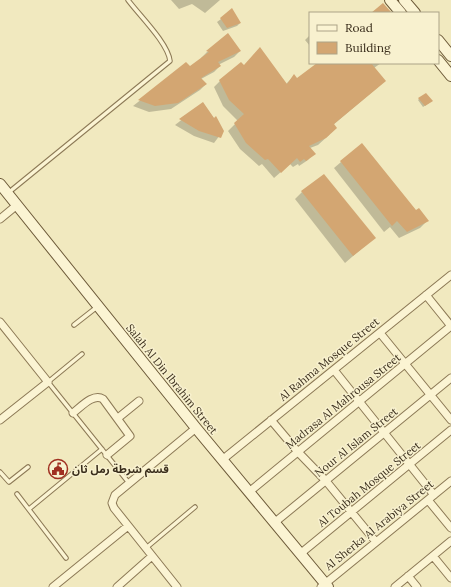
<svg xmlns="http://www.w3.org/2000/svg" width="451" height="587" viewBox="0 0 451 587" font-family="Lora,'Noto Sans Arabic',serif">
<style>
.shadow{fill:#0003}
.building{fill:#d3a672}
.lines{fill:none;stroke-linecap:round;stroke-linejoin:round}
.lane-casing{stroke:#8c7956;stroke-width:5.5}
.street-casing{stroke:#8c7956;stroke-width:9}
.secondary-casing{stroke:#6d5a39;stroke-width:12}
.lane{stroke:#fbf4d3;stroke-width:3.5}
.street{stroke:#fbf4d3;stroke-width:7}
.secondary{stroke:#fbf4d3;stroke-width:10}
.labels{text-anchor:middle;stroke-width:3;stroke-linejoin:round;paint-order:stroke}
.street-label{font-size:11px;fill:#3a2e1c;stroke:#f8f1cf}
.poi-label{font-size:11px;font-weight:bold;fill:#3a2e1c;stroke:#f8f1cf;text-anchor:start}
</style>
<rect width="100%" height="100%" fill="#f1e9bf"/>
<!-- shadow -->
<path class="shadow" d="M171 0H220L205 13 192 4 179 9Z
M221 19 240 23 237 26 223 31 217 22Z
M228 35 240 51 234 57 218 65 220 66 214 72 201 79 206 84 200 90 171 109 149 112 133 106 186 64 190 67 203 58H201L207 52Z
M310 35V46L305 40Z
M319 63H381L374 68 378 87 333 125 329 135 318 145 310 148 314 153 308 160 299 166 298 164 293 167 290 164 274 178 262 164 259 166 240 149 228 131 238 121 223 106 214 87 220 81 286 84 294 76 297 79Z
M419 99 432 101 423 107 418 100Z
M203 103 223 131 214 143 194 136 175 125Z
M341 162 416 211 427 221 420 228 399 238 390 227 384 232 334 168Z
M302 192 374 238 345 263 295 199Z"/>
<!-- building -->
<path class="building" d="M383 3 392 13H371Z
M232 8 241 23 227 28 220 18Z
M228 33 241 51 218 62 221 66 201 78 207 84 178 103 155 106 138 100 186 62 190 66 209 52 206 51Z
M260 47 287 84 294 74 297 78 317 63H371L386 81 334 124 337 128 326 138 309 146 316 154 306 161 304 159 300 162 297 158 281 173 268 159 265 160 246 143 234 123 244 114 229 100 219 80 241 62 244 65Z
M426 93 433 101 425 106 418 98Z
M203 102 214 118 216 116 224 131 221 138 199 131 179 119Z
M362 143 416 210 419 208 429 221 407 232 397 221 392 226 340 161Z
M324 174 376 238 353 256 301 191Z"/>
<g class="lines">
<!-- lane casing -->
<g class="lane-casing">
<path id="lane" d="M8 193 170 61C168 43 139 15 128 0
M74 325 97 307
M82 354 48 382 129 483
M0 472 9 482 28 467
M17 494 66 558
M29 509 102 449
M146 548 195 507"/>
</g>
<!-- street casing -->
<g class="street-casing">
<path id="street" d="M0 219 17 205
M426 295 451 326
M0 322 48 382 0 420
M380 333 451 420
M334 370 434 495
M73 413C81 407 93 393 103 399L130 436 107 455
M118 418 139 401
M271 420 298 452 326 481 376 542
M222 460 451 275
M249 492 451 326
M428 500 451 528
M274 523 451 378
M300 554 451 430
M433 556 451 578
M408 576 417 587
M53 587 128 526
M117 587 152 556
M177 587 114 508 112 503 115 495 196 428
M321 587 451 481
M395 587 451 541"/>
</g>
<!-- secondary casing -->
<g class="secondary-casing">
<path id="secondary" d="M390 0 401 13
M404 0 415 13
M438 40 451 56
M438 60 451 76
M0 184 196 428 328 587"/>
</g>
<!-- lane -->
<use href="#lane" class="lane"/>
<!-- street -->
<use href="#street" class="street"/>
<!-- secondary -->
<use href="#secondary" class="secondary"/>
</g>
<!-- icons -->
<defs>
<g id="civic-ring" transform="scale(1)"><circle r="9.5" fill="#f8f1cf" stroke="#a03021" stroke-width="1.5"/><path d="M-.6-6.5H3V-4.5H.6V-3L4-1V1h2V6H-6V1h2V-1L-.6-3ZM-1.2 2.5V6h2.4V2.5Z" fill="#a03021"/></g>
</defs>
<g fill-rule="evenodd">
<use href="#civic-ring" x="58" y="469"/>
</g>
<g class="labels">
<!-- street labels -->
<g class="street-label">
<text transform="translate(329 359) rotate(-39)" y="4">Al Rahma Mosque Street</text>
<text transform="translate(172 379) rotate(51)" y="4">Salah Al Din Ibrahim Street</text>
<text transform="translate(343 401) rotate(-39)" y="4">Madrasa Al Mahrousa Street</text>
<text transform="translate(356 442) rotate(-39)" y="4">Nour Al Islam Street</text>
<text transform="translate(369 484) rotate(-39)" y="4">Al Toubah Mosque Street</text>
<text transform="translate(379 525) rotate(-39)" y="4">Al Sherka Al Arabiya Street</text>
</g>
<!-- poi labels -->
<g class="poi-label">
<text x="72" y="473">قسم شرطة رمل ثان</text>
</g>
</g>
<!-- legend -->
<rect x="309" y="12" width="130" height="52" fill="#f8f1cf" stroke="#aca387"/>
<rect x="317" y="25" width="20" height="6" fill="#fbf4d3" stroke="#aca387"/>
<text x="345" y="32" font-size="12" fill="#3a2e1c">Road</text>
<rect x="317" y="42" width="20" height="12" fill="#d3a672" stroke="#aca387"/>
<text x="345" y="52" font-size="12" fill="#3a2e1c">Building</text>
</svg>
